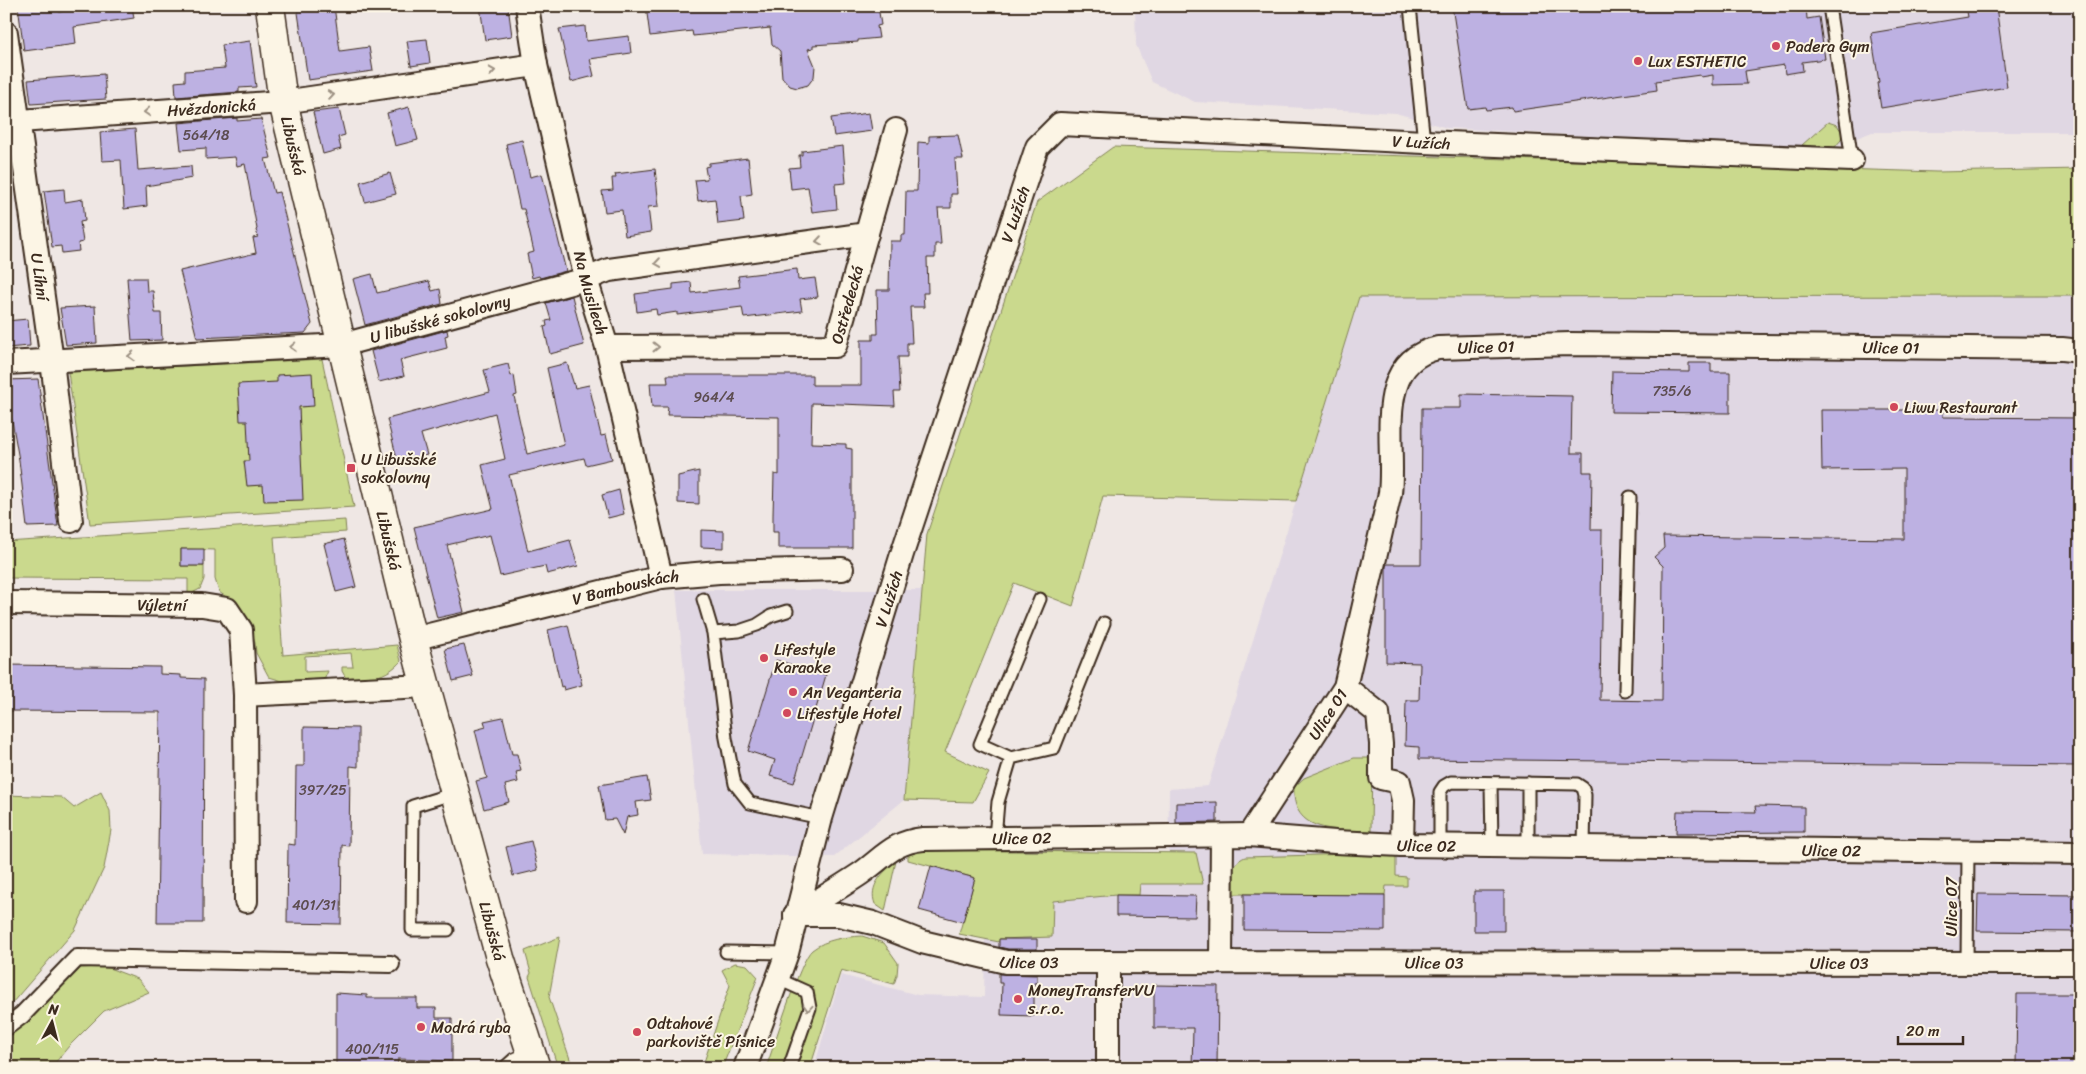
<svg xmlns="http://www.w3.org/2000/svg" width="2086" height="1074" viewBox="0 0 2086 1074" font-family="Sriracha,sans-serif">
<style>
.built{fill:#e0d7e3}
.green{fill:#cad98d;stroke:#828256}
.building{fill:#bdb1e2;stroke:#3b2a1e}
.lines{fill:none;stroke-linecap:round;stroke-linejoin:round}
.service-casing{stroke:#3b2a1e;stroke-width:15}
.pedestrian-casing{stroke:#3b2a1e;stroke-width:20}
.minor-casing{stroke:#3b2a1e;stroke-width:26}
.secondary-casing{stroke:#3b2a1e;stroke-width:31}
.service{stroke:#fcf5e5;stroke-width:11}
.pedestrian{stroke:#fcf5e5;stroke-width:16}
.minor{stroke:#fcf5e5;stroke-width:22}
.secondary{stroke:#fcf5e5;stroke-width:28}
.oneway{stroke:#9c9082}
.poi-dot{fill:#d1495b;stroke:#fcf5e5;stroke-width:2}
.labels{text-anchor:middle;stroke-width:4;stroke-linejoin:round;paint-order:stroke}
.number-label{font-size:14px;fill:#5c4c4f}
.poi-label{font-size:16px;fill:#3b2a1e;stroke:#fcf5e5;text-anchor:start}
.street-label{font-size:16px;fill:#3b2a1e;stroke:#fcf5e5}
</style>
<rect width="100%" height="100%" fill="#efe7e4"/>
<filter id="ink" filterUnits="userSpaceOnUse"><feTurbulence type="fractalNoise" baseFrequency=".02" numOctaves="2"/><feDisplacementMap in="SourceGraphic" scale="10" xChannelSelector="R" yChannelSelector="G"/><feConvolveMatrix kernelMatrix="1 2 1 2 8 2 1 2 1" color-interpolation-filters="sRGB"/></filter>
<g filter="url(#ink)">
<!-- built -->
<path class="built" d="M1135 6H2080V132H1872L1829 149 1447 128 1396 113 1195 102 1152 82 1136 45Z
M2080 296V1068H814L841 975 918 995 984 997 986 882H1168L1169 789 1208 786 1359 297Z
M676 590H922L904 800 834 857 702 854Z"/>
<!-- green -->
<path class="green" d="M1828 122 1837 125 1842 132 1841 140 1834 148 1802 145Z
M1113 147 1937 172 2080 169V296L1359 297 1296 501 1103 496 1073 606 1014 583 945 752 989 773 973 802 904 800 927 534 1037 202Z
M322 359 354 507 90 524 68 372Z
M345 520 346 532 274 537 283 655 397 645 401 661C386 678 368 679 347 680L342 671V667H353L351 653 305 656V672L328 671 324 680 286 682 269 677 256 653 255 643 249 621 239 606 219 592 215 579V550L181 549V566H204V579L200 589 188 595V579L6 578V542Z
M1354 758H1372L1371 831C1338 830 1291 834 1294 787L1304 778Z
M101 792 110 811 111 830 104 868 75 930 12 1003H6V795L61 797 74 808Z
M917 850 1196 853 1203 884H1140L1139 895H1116L1053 901 1052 937 1000 939 999 942 959 934 975 878 908 860V853Z
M1353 854 1396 855V876L1407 877V886H1386L1385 895 1230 894C1230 879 1229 864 1245 857Z
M896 861 885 911 875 904C868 886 883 872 896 861Z
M862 936 884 943 898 963 897 975 894 984 841 970 810 1068H766C773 1049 800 959 812 950 826 939 845 937 862 936Z
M560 937 549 997 573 1068H558L529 977 531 973 525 951Z
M735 963 747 965 758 977 722 1068H702L730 985 722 970Z
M99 967 109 968 138 979 149 992 104 1011 69 1046 55 1063 6 1062V1037L29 1019 81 968Z"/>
<!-- building -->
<path class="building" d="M18 6H59V12L92 8V6H132L134 18 74 27 76 44 24 51Z
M297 6H334L340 51 369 47 373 71 308 80Z
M480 6H508L512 36 485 40Z
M646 6H878L881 25 877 26 879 38 858 40V42L813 45V48L808 49 815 66 814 77 808 85 797 88 790 86 782 77 780 51 772 44 770 28 693 36 692 31 650 36Z
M1452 6H1806L1807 19 1819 17 1825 59 1802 62 1803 71 1785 74 1784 65 1745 71 1747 84 1713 85V75L1701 77 1700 75 1656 81 1657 90 1513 111 1512 107 1486 110 1485 107 1468 109Z
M1966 6H1996L2007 87 1881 108 1877 83 1879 82 1871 33 1968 17Z
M585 26 586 41 629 36 631 53 590 59 594 76 571 82 559 29Z
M427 39 430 63 411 66 407 41Z
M250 41 256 87 239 88V92L176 97 175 82 185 81V71L225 68 222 45Z
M104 74 106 99 31 104 28 80Z
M409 107 418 140 395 146 387 113Z
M339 109 345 135 338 137 341 149 323 154 313 112Z
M869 113 872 131 834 136 831 118Z
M237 118V121L261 119 271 158 265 159 274 193 279 192 312 324 305 333 197 338 180 271 256 253 253 238 258 237 256 230 257 229 245 164 237 166 235 157 206 159V148L181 150 178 123Z
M135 129 138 170 191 166 192 178 146 186 147 206 124 209 121 160 102 161 100 132Z
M958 135 963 159H955L957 194H951V208H938L941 244H935V258H927L928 293H923L924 307H910L912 343H907V357H898L900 392H894L895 406 812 403 811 443 846 444V448L852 449V548H778V532H773V516L774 474 779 475V417L667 415 668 407H652L650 383H668L667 375H812V385H861V340H873V334H878L877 290H889L890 241H901V235H905L906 191H917L918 142 929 143V136Z
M522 140 530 177 542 174 566 271 540 278 539 276 532 278 527 254 534 252 524 209H520L506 144Z
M843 146 846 183 835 184 837 209 812 212 808 187 791 189 789 168 800 167 799 155H802V151Z
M748 158 752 194 741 196 744 221 718 224 715 199 698 201 695 180 707 179 705 167 709 166V163Z
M655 169 659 206 648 207 651 232 625 236 622 210 605 212 602 191 613 190 612 178H616L615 174Z
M390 173 396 194 365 202 360 182Z
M64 189 65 202 83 199 85 221 80 222 83 242 78 243 79 251 62 253 61 246 52 247 44 191Z
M797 269 798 280 815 278 818 297 800 299 802 311 744 318 742 307 677 315V312L657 315 656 309 637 312 635 294 673 289V284L691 282 692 293 740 287 738 276Z
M372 274 377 293 429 281 432 291 440 289 442 304 365 325 353 279Z
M127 278H146L147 291H153L155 313H161L162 340 132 341Z
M572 296 584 345 550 354 544 327 547 326 546 321 551 320 546 303Z
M95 306 97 343 66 345 60 308Z
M28 319 30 346 6 348V321Z
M447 330 448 335 445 336 447 348 400 360 404 376 379 382 371 351Z
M567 363 575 388 589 385 601 436 606 435 612 459 586 465 584 458 509 475 528 551 570 540 578 566 547 574 545 566 500 576 490 535 447 545 464 612 437 618 414 527 493 509 482 465 505 459 495 413 421 434 427 455 398 463 387 419 490 392 484 370 508 364 511 376 514 375 517 395 514 396 527 454 564 445 547 368Z
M1689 363H1711V372H1730V413L1611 412 1612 371 1689 372Z
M312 373 314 406 299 407 303 500 264 501 263 485 247 486 244 461H249L247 421H240L238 384 277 382V375Z
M38 379 58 526 27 527 19 460 11 415H9L6 380Z
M1461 394 1572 396 1571 453H1583V472H1592L1591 530H1602L1600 700 1662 701 1663 566 1654 557 1664 548 1663 536 1904 539V469L1822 470 1821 410H1943V417L2080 418V766L1419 759V747L1405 746 1406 700H1419L1420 663 1386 662V566L1387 564H1421L1422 408H1461Z
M699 471V504L678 503V476Z
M619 490 624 514 608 518 602 495Z
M701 530 724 531V548L701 547Z
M344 539 356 587 336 592 324 544Z
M181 549H204V566H181Z
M568 625 582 685 564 690 563 686 561 687 548 630Z
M464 645 473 676 453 681 445 649Z
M776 660 826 675 794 783 770 776 775 760 748 751Z
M6 665 160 667V674L181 675V678L204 679 203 923H157L160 712 6 711Z
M503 717 512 754H517L521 771 516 772 518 782 505 785 509 802 484 809 476 781 487 778 475 730 486 727 484 721Z
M304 727 358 728V767L350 766 349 846 342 845 341 924 287 923 288 844 295 845 296 766H304Z
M647 777 651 800 636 802 638 815 627 817 623 835 615 819 605 820 599 785Z
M1217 802V822L1176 823V803Z
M1755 806 1804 807V832L1676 833 1677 811 1756 812Z
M531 841 538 870 513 876 506 847Z
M931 866 975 878 963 922 919 910Z
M1474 891H1504V931H1474Z
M1244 894 1385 895V931L1244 930Z
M1978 894 2080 895V932L1977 931Z
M1116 895 1196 896 1195 917 1116 916Z
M999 939H1037V949H1008L999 947Z
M999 974 1037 975V983H1034V1016L1001 1015 1002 983H999Z
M1154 985 1218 986 1217 1068H1192L1193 1028H1154Z
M336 993 367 995V998H417V1008H436V1018H452V1061L398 1059 397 1068H336Z
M2017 994H2080V1068H2016Z"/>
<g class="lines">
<!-- service casing -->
<g class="service-casing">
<path id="service" d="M1410 6 1424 142
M1829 6 1852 160
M703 599 713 633 726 738 735 784 750 803 821 818
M1040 599 980 744 1011 758 1054 748 1104 623
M713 633 739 631 757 625 771 616 787 611
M1625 691 1630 497
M1491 783 1492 846
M995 838 998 802 1011 758
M1440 845V792L1444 786 1451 782 1577 784 1583 788 1585 795 1584 847
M1528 846V783
M448 930H412L413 806 455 793
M726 952 787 953
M1967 962 1968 852
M778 979 807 992 810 1008 789 1068
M504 1068 514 1059 530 1052"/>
</g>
<!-- pedestrian casing -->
<g class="pedestrian-casing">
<path id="pedestrian" d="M6 1027 22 1015 77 958 391 964"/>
</g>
<!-- minor casing -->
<g class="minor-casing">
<g id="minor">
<path id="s1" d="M527 6 536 65 586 279 607 347 661 577"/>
<path id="s2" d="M6 33 52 361 71 521"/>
<path id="s3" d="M6 122 283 102 536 65"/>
<path id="s4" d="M607 347 835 346 896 130"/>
<path id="s5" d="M6 363 342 345 586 279 609 270 867 234"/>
<path id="s6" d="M6 603 202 605 227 609 241 630 245 695 246 901"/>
<path id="s7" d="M413 639 661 577 719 572 842 569"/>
<path d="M1345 687 1378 713 1381 744V778L1399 782 1403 800 1402 845"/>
<path d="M245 695 425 686"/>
<path id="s8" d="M1249 835 1345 687 1390 493C1396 444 1372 362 1438 348L1570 344 2062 349 2080 351"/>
<path id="s9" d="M795 915C817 901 839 888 860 874 883 858 893 842 923 839L1249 835 1335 842 1402 845 2080 853"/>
<path id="s10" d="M795 915H839L873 923 922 942 1006 962 2080 963"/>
<path d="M1221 962 1222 836"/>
<path id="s11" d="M745 1068 787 953 821 818 902 554 1037 147 1060 124 1424 142 1852 160"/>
<path d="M1108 1068V962"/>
</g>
</g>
<!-- secondary casing -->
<g class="secondary-casing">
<g id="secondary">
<path id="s12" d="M270 6 283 102 413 639 500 958 536 1068"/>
</g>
</g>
<!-- service -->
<use href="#service" class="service"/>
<!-- pedestrian -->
<use href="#pedestrian" class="pedestrian"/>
<!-- minor -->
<use href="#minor" class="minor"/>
<!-- secondary -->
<use href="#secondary" class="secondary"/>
</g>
<!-- one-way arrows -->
<defs><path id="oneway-chevron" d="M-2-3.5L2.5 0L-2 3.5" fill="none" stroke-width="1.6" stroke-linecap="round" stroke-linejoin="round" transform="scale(1.25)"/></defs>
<g class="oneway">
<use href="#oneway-chevron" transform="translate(492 71) rotate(-9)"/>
<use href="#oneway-chevron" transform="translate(331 95) rotate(-9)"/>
<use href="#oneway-chevron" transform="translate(147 112) rotate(176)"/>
<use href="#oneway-chevron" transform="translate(819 241) rotate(172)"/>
<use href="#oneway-chevron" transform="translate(658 263) rotate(172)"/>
<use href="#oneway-chevron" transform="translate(293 347) rotate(177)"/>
<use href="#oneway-chevron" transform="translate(656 347)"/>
<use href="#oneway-chevron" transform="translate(131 356) rotate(177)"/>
<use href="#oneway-chevron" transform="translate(808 1008) rotate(94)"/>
</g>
</g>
<!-- markers -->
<g class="poi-dot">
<circle cx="1776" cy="46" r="5"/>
<circle cx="1638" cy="61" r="5"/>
<circle cx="1894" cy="407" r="5"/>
<rect x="346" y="463" width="10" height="10" rx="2.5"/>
<circle cx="764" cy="658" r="5"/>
<circle cx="793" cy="692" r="5"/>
<circle cx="787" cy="713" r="5"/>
<circle cx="1018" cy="999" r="5"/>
<circle cx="421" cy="1027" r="5"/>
<circle cx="637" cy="1032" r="5"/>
</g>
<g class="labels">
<!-- number labels -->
<g class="number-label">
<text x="206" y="140">564/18</text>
<text x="1672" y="396">735/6</text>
<text x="714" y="402">964/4</text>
<text x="323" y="795">397/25</text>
<text x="314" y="910">401/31</text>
<text x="372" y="1054">400/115</text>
</g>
<!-- poi labels -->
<g class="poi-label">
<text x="1786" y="52">Padera Gym</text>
<text x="1648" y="67">Lux ESTHETIC</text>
<text x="1904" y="413">Liwu Restaurant</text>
<text x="361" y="465">U Libušské<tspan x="361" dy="18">sokolovny</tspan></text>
<text x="774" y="655">Lifestyle<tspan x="774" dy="18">Karaoke</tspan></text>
<text x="803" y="698">An Veganteria</text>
<text x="797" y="719">Lifestyle Hotel</text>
<text x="1028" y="996">MoneyTransferVU<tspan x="1028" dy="18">s.r.o.</tspan></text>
<text x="647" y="1029">Odtahové<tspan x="647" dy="18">parkoviště Písnice</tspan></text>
<text x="431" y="1033">Modrá ryba</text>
</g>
<!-- street labels -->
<g class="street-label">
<text dy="6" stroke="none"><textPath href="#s3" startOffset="206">Hvězdonická</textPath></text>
<text dy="6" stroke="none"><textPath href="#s11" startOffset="1361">V Lužích</textPath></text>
<text dy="6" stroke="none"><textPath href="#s12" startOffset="142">Libušská</textPath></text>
<text dy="6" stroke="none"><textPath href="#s11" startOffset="896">V Lužích</textPath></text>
<text dy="6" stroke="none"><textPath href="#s2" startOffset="246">U Líhní</textPath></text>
<text dy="6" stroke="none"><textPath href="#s1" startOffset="294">Na Musilech</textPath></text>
<text dy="6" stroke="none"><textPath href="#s4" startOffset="271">Ostředecká</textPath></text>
<text dy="6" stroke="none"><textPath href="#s5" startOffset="438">U libušské sokolovny</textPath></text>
<text dy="6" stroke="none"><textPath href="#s8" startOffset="591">Ulice 01</textPath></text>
<text dy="6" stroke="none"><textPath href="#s8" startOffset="996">Ulice 01</textPath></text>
<text dy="6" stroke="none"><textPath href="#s12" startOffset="548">Libušská</textPath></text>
<text dy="6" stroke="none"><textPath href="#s7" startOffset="219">V Bambouskách</textPath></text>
<text dy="6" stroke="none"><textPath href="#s11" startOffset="491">V Lužích</textPath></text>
<text dy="6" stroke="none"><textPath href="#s6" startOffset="156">Výletní</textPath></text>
<text dy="6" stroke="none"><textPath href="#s8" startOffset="144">Ulice 01</textPath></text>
<text dy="6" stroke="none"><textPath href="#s9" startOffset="249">Ulice 02</textPath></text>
<text dy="6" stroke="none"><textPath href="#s9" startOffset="654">Ulice 02</textPath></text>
<text dy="6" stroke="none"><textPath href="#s9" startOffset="1059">Ulice 02</textPath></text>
<text transform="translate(1951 907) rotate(-90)" y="6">Ulice 07</text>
<text dy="6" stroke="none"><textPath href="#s12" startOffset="952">Libušská</textPath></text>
<text dy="6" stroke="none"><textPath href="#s10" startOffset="241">Ulice 03</textPath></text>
<text dy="6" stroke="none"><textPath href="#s10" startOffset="646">Ulice 03</textPath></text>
<text dy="6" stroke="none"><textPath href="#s10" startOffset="1051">Ulice 03</textPath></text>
</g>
</g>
<!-- margin -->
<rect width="2086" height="1074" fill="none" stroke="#fcf5e5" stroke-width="25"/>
<rect x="12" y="12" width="2061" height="1049" fill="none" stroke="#3b2a1e" stroke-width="2" filter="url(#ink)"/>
<!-- north arrow -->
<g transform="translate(52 1022) rotate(7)" stroke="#fcf5e5" stroke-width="4" paint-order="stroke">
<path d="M0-4L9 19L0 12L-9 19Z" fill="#3b2a1e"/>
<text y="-8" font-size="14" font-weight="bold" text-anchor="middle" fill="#3b2a1e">N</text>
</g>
<!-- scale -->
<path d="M1898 1036v8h65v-8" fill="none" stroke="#3b2a1e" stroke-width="2.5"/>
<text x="1906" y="1036" font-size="15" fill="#3b2a1e" stroke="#fcf5e5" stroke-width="4" paint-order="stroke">20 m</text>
</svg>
